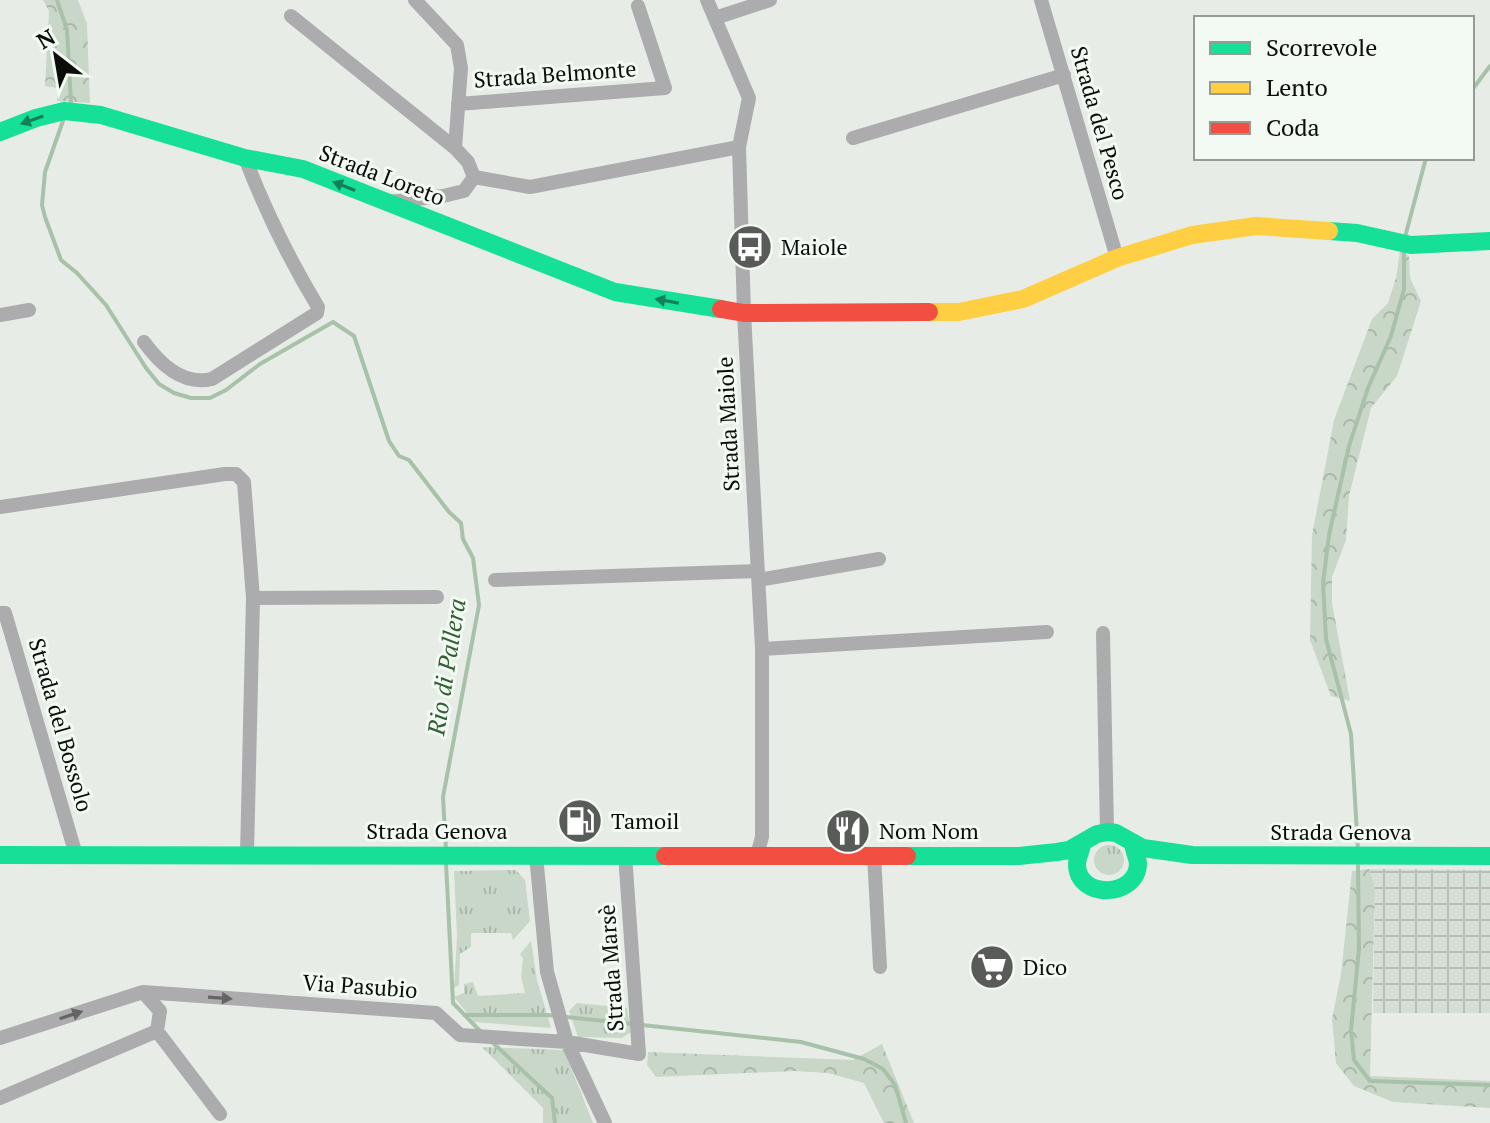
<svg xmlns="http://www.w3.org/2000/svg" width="1490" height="1123" viewBox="0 0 1490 1123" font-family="'PT Serif',serif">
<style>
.industrial{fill:url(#industrial-grid)}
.grass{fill:url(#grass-tufts)}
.forest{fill:url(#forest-crowns)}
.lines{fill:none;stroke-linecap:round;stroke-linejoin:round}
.stream{stroke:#a8c1a9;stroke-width:4}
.street{stroke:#acacaf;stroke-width:14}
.fast{stroke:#16e098;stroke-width:18}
.slow{stroke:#ffcf43;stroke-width:18}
.jam{stroke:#f24e42;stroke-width:18}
.oneway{fill:#118159}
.oneway2{fill:#646465}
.labels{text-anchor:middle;stroke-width:6;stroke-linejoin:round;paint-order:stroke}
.street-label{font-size:22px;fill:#0b0d0b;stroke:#f3faf3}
.poi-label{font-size:22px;fill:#0b0d0b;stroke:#f3faf3;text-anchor:start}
.water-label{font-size:24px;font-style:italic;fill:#306033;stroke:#f3faf3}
</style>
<defs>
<pattern id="industrial-grid" width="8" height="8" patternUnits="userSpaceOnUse" patternTransform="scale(2)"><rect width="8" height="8" fill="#d6dfd6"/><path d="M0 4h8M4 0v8" fill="none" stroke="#b6beb6"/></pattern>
<pattern id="grass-tufts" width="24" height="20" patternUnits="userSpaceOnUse" patternTransform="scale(2)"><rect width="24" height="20" fill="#c9d7c9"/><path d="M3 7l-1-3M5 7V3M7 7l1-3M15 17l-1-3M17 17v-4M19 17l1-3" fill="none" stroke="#abb7ab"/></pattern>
<pattern id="forest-crowns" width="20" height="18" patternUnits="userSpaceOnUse" patternTransform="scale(2)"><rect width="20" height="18" fill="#c9d7c9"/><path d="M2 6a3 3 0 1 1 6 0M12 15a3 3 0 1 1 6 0" fill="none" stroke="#abb7ab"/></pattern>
</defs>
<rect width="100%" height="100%" fill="#e7ece7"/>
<!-- industrial -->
<path class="industrial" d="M1369 869 1490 870V1013H1373L1375 887Z"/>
<!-- grass -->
<path class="grass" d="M1094 860a15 15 0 1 1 30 0a15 15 0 1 1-30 0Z
M516 870 525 880 530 921 513 940 511 933H471V947L460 954 459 985 454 988 457 936 454 871Z
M531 941 537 980 551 1028 474 1022 454 997 464 993V984L473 982 478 996 525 993 521 977 523 959 520 954Z
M577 1003 627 1008 631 1032 622 1038 578 1037 569 1011Z
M482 1047 564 1050 593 1123H543V1108Z"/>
<!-- forest -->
<path class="forest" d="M43 0H78L87 24 90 103 57 101 58 88 45 86 49 11Z
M1400 251 1409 256 1410 278 1421 301 1397 376 1371 408 1349 496 1346 540 1332 577V603L1350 701 1331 696 1310 640 1312 535 1334 420 1372 319 1388 303 1396 278Z
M1369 869 1375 887 1370 1076 1490 1081V1108L1393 1102 1354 1086 1336 1063 1332 1019 1341 974 1352 871Z
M882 1044 914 1123H884L864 1083 828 1073 794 1071 656 1077 647 1065 648 1052 853 1060Z"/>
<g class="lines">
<!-- stream -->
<path class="stream" d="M57 0 67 30 71 103
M1472 90 1490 66
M64 118 45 172 42 205 45 217 61 260 77 273 106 305 146 368 159 384 174 393 191 398H210L226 390 260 364 333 322 354 336 389 441 399 456 409 460 449 512 461 523 463 539 473 558 479 605 443 797 446 850
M1405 237 1426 158
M1358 849 1351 734 1326 639 1323 583 1329 535 1349 446 1368 388 1391 336 1404 289V250
M446 863 453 1003 480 1031
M1358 866 1359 949 1351 1030 1354 1060 1370 1081 1490 1085
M464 1015H547L633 1024
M642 1025 801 1042 864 1059 883 1069 895 1085 906 1123
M492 1042 552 1098 555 1123"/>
<!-- street -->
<path class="street" d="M415 0 457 45 461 68 455 148
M707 0 749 98 739 147 744 313 762 649V837L757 855
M1041 0 1117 258
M291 16 455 148 468 162 474 177
M715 18 770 0
M458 104 665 88 638 6
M853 138 1064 75
M389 202 443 196 464 191 474 177 530 187 739 147
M0 315 29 310
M144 342C160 364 183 386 212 379L317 313 318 307C289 259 265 210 245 158
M0 507 225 474H236L244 482 253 598 247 854
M495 580 758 571
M759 580 879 559
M253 598 437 597
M0 613H5L76 855
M1103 633 1107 831
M762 649 1047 632
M536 855 547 972 567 1042 605 1123
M874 855 880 967
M157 1031 220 1114
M0 1038 143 992 436 1013 460 1035 567 1042 639 1054 625 854
M0 1098 157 1031 160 1011 143 992"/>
<!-- fast -->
<path class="fast" d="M0 132 36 118 64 111 101 115 245 158 303 169 615 292 721 309
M1329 231 1357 233 1411 245 1490 241
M1082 845C1081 851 1077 858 1077 864 1077 900 1138 898 1138 863 1137 857 1134 850 1133 844
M0 855 665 856
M907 856H1019L1057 852 1069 850 1097 834 1108 832 1116 833 1143 848 1192 855 1490 856"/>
<!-- slow -->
<path class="slow" d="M929 312H959L1023 299 1117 258 1192 235 1256 226 1329 231"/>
<!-- jam -->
<path class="jam" d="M721 309 744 313 929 312
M665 856H907"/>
</g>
<!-- one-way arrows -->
<defs><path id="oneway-solid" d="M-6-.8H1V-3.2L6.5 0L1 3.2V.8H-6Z" transform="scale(2)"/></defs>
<g class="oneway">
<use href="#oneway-solid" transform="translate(32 120) rotate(161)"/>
<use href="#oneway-solid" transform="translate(344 186) rotate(-158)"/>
<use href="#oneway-solid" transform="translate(667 301) rotate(-170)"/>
</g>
<g class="oneway2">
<use href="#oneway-solid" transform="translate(220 998) rotate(4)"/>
<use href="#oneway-solid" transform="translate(71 1015) rotate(-18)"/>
</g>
<!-- icons -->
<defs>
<g id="bus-disc" transform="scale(2.3)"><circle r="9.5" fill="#585b58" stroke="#f3faf3"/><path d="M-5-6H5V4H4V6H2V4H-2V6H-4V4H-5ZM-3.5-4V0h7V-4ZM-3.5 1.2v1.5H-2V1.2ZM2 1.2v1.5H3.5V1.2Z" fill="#fff"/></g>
<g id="fuel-disc" transform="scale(2.3)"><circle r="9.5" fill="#585b58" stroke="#f3faf3"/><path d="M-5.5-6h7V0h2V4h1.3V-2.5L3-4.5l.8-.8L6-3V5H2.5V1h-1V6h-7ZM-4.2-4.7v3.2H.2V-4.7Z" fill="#fff"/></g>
<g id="restaurant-disc" transform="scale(2.3)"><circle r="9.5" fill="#585b58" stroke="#f3faf3"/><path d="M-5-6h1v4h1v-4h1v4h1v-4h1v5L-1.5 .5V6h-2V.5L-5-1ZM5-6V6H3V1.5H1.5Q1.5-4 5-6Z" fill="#fff"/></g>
<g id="supermarket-disc" transform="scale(2.3)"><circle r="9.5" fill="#585b58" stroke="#f3faf3"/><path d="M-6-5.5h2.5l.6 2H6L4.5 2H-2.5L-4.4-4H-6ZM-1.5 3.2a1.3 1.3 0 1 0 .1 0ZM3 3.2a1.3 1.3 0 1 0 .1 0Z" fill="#fff"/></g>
</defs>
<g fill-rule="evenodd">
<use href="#bus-disc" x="750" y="247"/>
<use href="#fuel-disc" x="580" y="821"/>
<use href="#restaurant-disc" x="848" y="831"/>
<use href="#supermarket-disc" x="992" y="967"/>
</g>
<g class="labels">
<!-- street labels -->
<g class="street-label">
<text transform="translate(555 74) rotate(-4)" y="8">Strada Belmonte</text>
<text transform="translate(1100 123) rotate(74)" y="8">Strada del Pesco</text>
<text transform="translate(382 175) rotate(21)" y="8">Strada Loreto</text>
<text transform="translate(728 424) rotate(-93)" y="8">Strada Maiole</text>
<text transform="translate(61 725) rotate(74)" y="8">Strada del Bossolo</text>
<text x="437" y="839">Strada Genova</text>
<text x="1341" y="840">Strada Genova</text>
<text transform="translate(611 968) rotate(-94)" y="8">Strada Marsè</text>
<text transform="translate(360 986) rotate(4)" y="8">Via Pasubio</text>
</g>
<!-- poi labels -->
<g class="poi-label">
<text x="781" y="255">Maiole</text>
<text x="611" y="829">Tamoil</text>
<text x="879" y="839">Nom Nom</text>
<text x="1023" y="975">Dico</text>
</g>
<!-- water labels -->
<g class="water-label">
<text transform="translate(447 667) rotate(-81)" y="8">Rio di Pallera</text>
</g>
</g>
<!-- legend -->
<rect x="1194" y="16" width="280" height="144" fill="#f3faf3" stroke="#969b96" stroke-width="2"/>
<rect x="1210" y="42" width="40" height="12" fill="#16e098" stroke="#969b96" stroke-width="2"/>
<text x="1266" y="56" font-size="24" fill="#0b0d0b">Scorrevole</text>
<rect x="1210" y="82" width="40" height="12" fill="#ffcf43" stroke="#969b96" stroke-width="2"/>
<text x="1266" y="96" font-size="24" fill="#0b0d0b">Lento</text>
<rect x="1210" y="122" width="40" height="12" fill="#f24e42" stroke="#969b96" stroke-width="2"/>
<text x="1266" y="136" font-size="24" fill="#0b0d0b">Coda</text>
<!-- north arrow -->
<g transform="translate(56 56) rotate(329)" stroke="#f3faf3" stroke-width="6" paint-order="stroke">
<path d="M0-6L14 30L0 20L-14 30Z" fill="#0b0d0b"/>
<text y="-12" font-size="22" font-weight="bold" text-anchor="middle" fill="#0b0d0b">N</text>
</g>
</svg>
